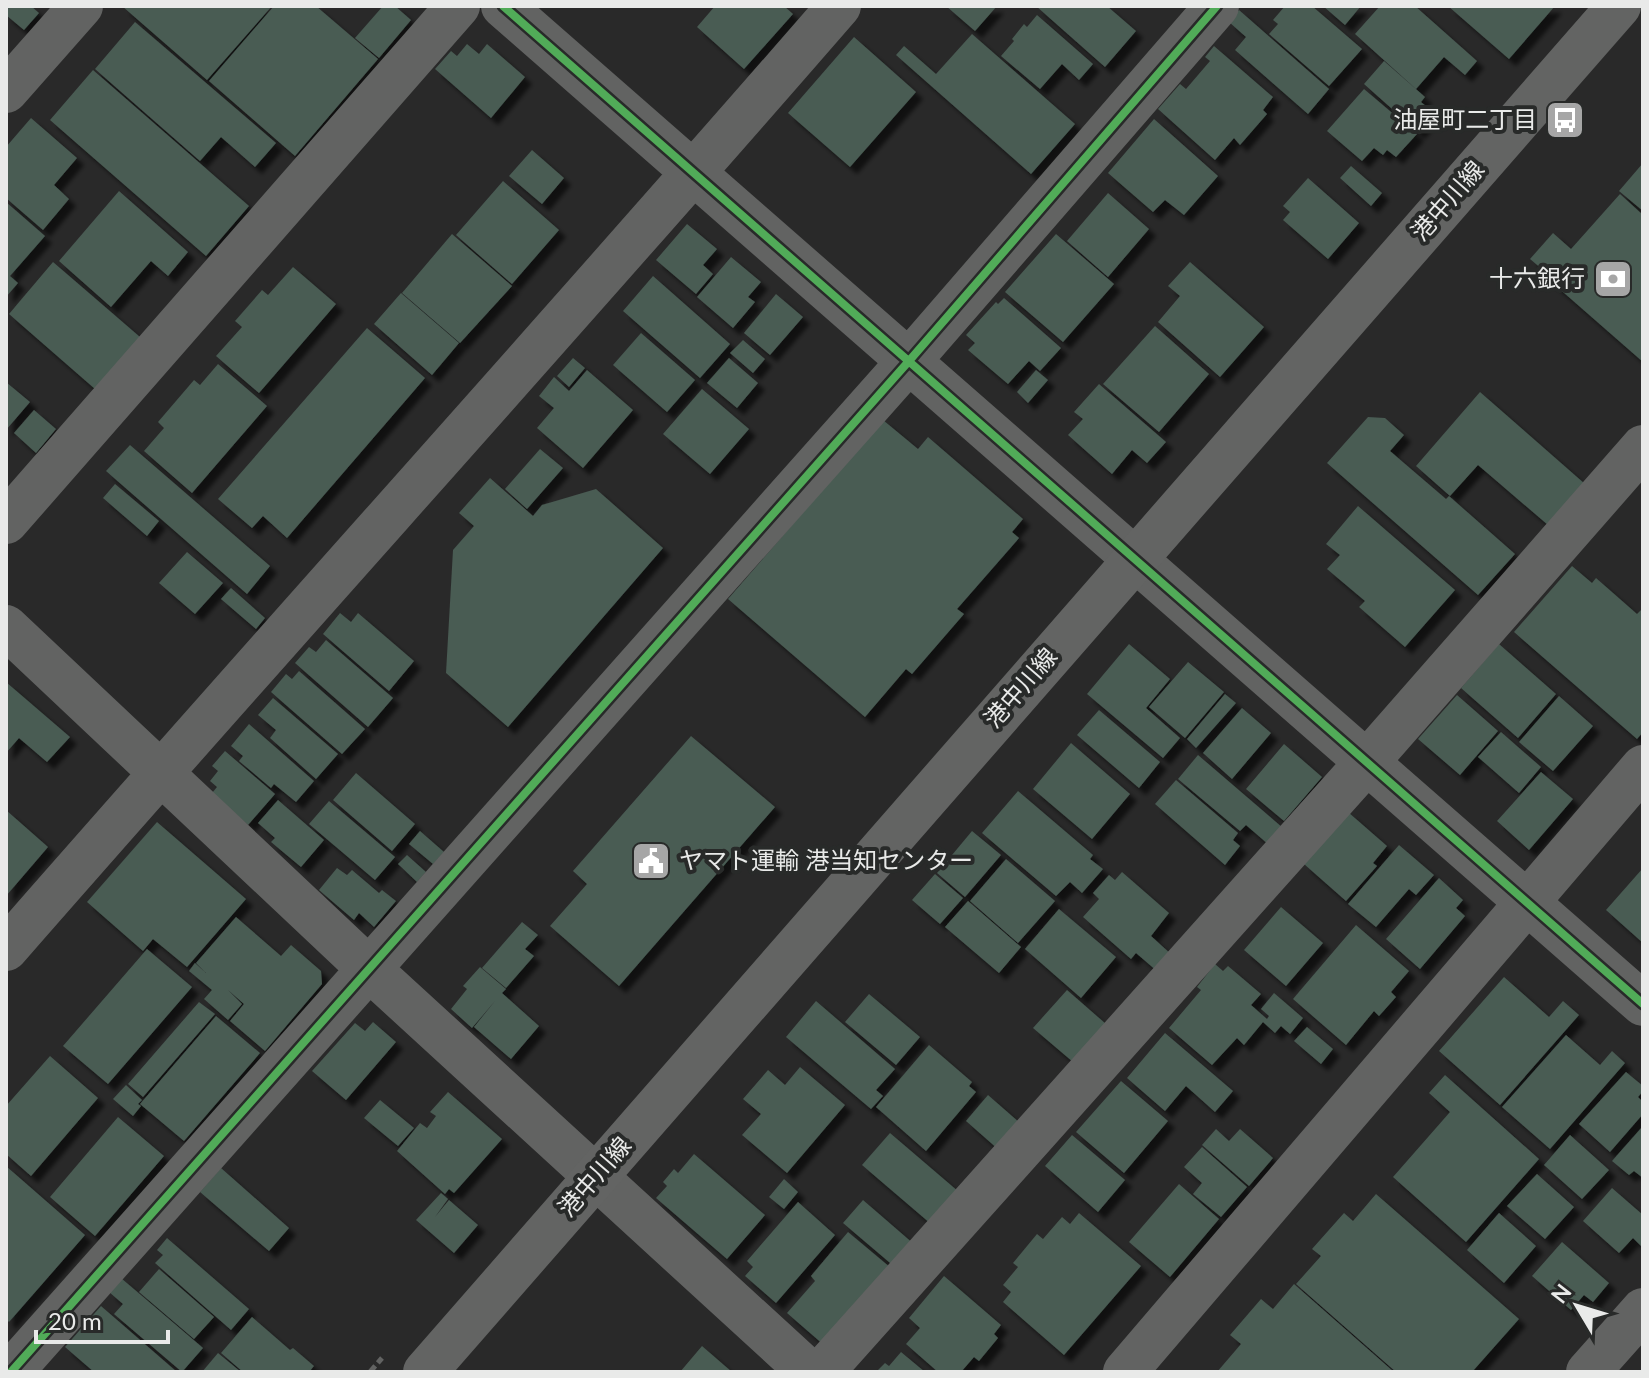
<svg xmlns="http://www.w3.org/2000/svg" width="1649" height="1378" viewBox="0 0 1649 1378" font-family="Lato,'Noto Sans JP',sans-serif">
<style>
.building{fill:#495b53;filter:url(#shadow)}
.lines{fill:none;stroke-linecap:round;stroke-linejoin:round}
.path{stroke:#626362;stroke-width:5;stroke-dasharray:8 4;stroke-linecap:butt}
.minor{stroke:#626362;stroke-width:44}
.major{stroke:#636463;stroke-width:44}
.cycleway-casing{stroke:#282a29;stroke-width:13}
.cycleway{stroke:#51ab58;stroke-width:8}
.labels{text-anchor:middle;stroke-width:8;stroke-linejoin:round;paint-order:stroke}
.poi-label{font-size:24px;fill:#e9eae9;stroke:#282a29;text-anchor:end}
.street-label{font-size:24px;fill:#e9eae9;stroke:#282a29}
</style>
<defs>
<filter id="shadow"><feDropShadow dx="7" dy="7" stdDeviation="2" flood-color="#0009"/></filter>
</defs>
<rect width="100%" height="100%" fill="#292929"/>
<!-- building -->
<path class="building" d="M6 6H31L39 13 24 30 6 15Z
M122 6H272L207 80Z
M274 6H316L378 59 295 156 209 81Z
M383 6H395L411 20 379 58 355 38Z
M715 6H784L793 14 744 69 697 27Z
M946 6H997L975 31Z
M1036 6H1107L1136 31 1105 67Z
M1285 6H1312L1362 49 1329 86 1269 34 1278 24 1273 20Z
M1323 6H1361L1345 25Z
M1380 6H1415L1477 61 1465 75 1444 57 1416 89 1355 34Z
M1448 6H1555L1509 59Z
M1239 10 1329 89 1308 114 1235 50 1246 37 1229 22Z
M1037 15 1093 64 1079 80 1062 64 1040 89 1001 56 1014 41 1012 39 1024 24 1027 27Z
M135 22 276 143 255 167 221 137 200 161 95 69Z
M972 34 1075 124 1031 174 896 55 904 46 936 74Z
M854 37 916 92 850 167 788 113Z
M467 44 479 54 487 44 525 77 491 118 435 69 451 51 457 56Z
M1214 46 1273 97 1263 110 1267 114 1240 145 1234 138 1215 160 1158 109 1180 84 1186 89 1210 61 1205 57Z
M1384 61 1425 97 1421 102 1434 113 1418 132 1364 84Z
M93 70 249 206 206 256 50 120Z
M1364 89 1417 134 1396 157 1387 150 1383 155 1374 148 1362 161 1327 131Z
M31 118 77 158 54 185 69 199 43 230 6 198V147Z
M1154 119 1218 176 1184 215 1165 200 1153 212 1108 173Z
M532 150 564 178 542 204 509 176Z
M1643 163V211L1619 191Z
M1351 166 1382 193 1371 206 1340 178Z
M1308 178 1359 223 1328 259 1283 220 1290 212 1283 206Z
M503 181 559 230 512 284 456 235Z
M119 191 188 252 168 276 151 261 111 307 59 261Z
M1108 193 1149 229 1108 277 1067 241Z
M1620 194 1643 215V362L1547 278 1549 275 1530 259 1553 233 1571 249Z
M6 202 45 236 10 276 18 283 6 297Z
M687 224 717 249 703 265 713 274 696 294 656 260Z
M452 234 512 286 460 343 402 293Z
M1056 234 1114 284 1063 342 1005 292Z
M731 257 761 282 748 297 755 302 733 328 697 297Z
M53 262 140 337 95 389 9 314Z
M1190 262 1264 327 1220 377 1158 322 1180 296 1168 286Z
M293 267 336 304 259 393 216 356 242 327 235 321 262 290 268 295Z
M653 276 730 344 700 378 623 311Z
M401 293 459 343 432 375 374 324Z
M776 294 803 317 770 355 744 333Z
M1004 298 1061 348 1040 371 1029 361 1008 384 968 350 975 343 966 335 996 302 998 304Z
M1155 326 1209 374 1159 432 1103 384Z
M367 328 425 378 287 538 263 516 252 528 218 499Z
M641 333 695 380 667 412 613 365Z
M743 340 765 359 753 373 730 353Z
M573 358 585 368 569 387 557 376Z
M729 358 758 383 737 408 707 383Z
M218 364 267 406 192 493 144 451 164 428 158 422 194 380 200 385Z
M587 370 633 410 583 468 537 428 554 408 539 396 554 377 569 391Z
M1036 370 1048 380 1028 403 1017 392Z
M6 382 30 402 6 430Z
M1099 384 1166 442 1147 463 1132 450 1112 474 1068 435 1083 419 1074 412Z
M702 389 749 429 710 474 663 434Z
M1480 392 1585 484 1548 525 1478 465 1450 496 1416 466Z
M34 410 56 429 36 453 14 433Z
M1368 417 1385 418 1404 435 1390 451 1446 499 1449 496 1515 554 1478 595 1327 463Z
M883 420 918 449 928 437 1023 519 1012 532 1019 538 957 609 964 614 912 674 906 669 865 717 728 599Z
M130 445 270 566 247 594 106 471Z
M540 449 563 468 527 509 505 489Z
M490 478 533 516 542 505 596 489 663 548 508 727 446 673 453 550 474 526 459 513Z
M115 484 159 521 147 536 103 498Z
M1358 506 1455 590 1405 647 1359 607 1365 601 1327 569 1340 555 1326 544Z
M187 552 223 583 195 614 159 583Z
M1572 566 1592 583 1596 578 1637 614 1643 608V732L1637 739 1514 632Z
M231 588 265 618 256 629 221 599Z
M340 613 351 622 358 613 414 661 389 691 323 634Z
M326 640 393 698 368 727 295 663 309 647 316 652Z
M1129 644 1170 679 1146 708 1180 738 1163 758 1087 694Z
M1499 644 1556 694 1518 738 1461 688Z
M1188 662 1224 692 1185 738 1149 707Z
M299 671 365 729 342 754 271 692 286 674 292 679Z
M6 682 70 737 47 762 19 738 6 753Z
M1225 694 1236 703 1196 748 1187 739Z
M1457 695 1498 731 1460 775 1418 739Z
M1559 696 1593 726 1553 771 1519 742Z
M273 698 338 754 316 779 270 738 276 730 258 715Z
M1242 708 1271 733 1232 779 1203 753Z
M1099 710 1160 762 1139 788 1077 735Z
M249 724 314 781 296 802 274 784 271 788 239 761 243 756 231 746Z
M1501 732 1541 767 1519 793 1478 757Z
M691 736 775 807 619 986 550 926 587 884 573 871Z
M1071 743 1130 794 1092 839 1033 789Z
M1284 744 1322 777 1284 821 1246 789Z
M225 751 275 794 248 825 212 793 217 787 210 781 218 771 212 766Z
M1198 755 1283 828 1269 845 1246 825 1240 831 1178 779Z
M1541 772 1573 799 1529 850 1497 821Z
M356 773 415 824 392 851 333 800Z
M1176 780 1238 833 1233 840 1240 846 1225 865 1155 804Z
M1018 791 1093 855 1090 859 1103 869 1082 893 1070 882 1056 896 982 833Z
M278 800 324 840 301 867 271 842 275 838 258 823Z
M329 801 395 857 375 880 309 824Z
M6 810 48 847 6 896Z
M1348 812 1387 846 1373 863 1377 866 1346 901 1304 864Z
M157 822 246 899 187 967 153 939 143 951 87 902Z
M420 831 444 852 433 864 409 844Z
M972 831 1001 855 965 897 937 873Z
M1399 845 1434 875 1416 895 1409 889 1376 927 1348 904Z
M407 855 426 872 417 882 398 864Z
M1006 859 1055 901 1018 943 970 901Z
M337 868 347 875 352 870 379 893 382 890 396 901 374 927 359 913 354 920 319 890Z
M1643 868V943L1606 910Z
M1122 872 1169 913 1151 936 1172 955 1158 972 1136 953 1131 959 1083 917 1099 899 1093 893 1109 875 1115 880Z
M935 874 963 898 940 924 912 900Z
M1439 878 1463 900 1456 908 1465 916 1420 969 1386 939Z
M968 901 1021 947 999 973 945 927Z
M1281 907 1323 943 1286 986 1244 950Z
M1059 909 1116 957 1081 998 1025 949Z
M236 917 281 956 291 945 321 971 322 984 265 1051 230 1021 244 1004 228 990 242 1004 228 1020 204 999 212 990 189 971 195 963 206 973 196 963Z
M522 922 538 935 525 949 534 956 506 988 482 968Z
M1356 925 1409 971 1391 992 1396 997 1379 1016 1374 1011 1346 1045 1293 999Z
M147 949 192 987 108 1084 63 1046Z
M1215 964 1223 971 1228 966 1261 994 1251 1005 1267 1019 1269 1016 1261 1009 1274 993 1303 1018 1290 1034 1281 1026 1275 1033 1263 1022 1244 1045 1237 1038 1212 1065 1169 1028 1201 990 1197 987Z
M480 967 506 989 502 993 539 1026 511 1059 474 1027 495 1001 472 1028 451 1009 467 989 463 986Z
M1504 977 1549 1017 1563 1001 1579 1015 1500 1105 1439 1051Z
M1067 990 1106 1024 1073 1062 1033 1028Z
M869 994 920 1037 896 1065 845 1022Z
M816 1001 895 1069 876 1090 883 1096 871 1109 786 1037Z
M199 1002 215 1014 143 1097 128 1084Z
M216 1016 260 1053 184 1141 140 1104Z
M373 1022 396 1042 346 1100 312 1071 355 1023 365 1031Z
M1307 1027 1333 1049 1321 1064 1294 1041Z
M1165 1033 1233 1091 1215 1112 1186 1086 1165 1111 1127 1078Z
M1566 1035 1600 1065 1612 1051 1625 1063 1550 1149 1502 1107Z
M929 1045 972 1082 969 1086 976 1092 926 1151 876 1107Z
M50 1056 98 1098 31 1176 6 1154V1106Z
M800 1067 845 1105 787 1173 742 1135 761 1114 743 1099 768 1070 785 1085Z
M1626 1072 1643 1086V1091L1638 1097 1643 1102V1114L1610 1152 1579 1124Z
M1445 1075 1539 1159 1466 1242 1393 1177 1450 1112 1429 1093Z
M1121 1081 1168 1121 1124 1173 1076 1132Z
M126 1085 142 1100 138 1104 141 1106 133 1116 113 1099Z
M448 1092 502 1139 454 1193 449 1189 445 1194 397 1151 420 1123 427 1128 436 1116 430 1112Z
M988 1095 1021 1124 999 1150 966 1121Z
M380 1100 414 1128 398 1146 364 1118Z
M118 1117 164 1156 95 1236 50 1197Z
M1643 1126V1178L1634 1171 1629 1175 1612 1161Z
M1216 1129 1229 1141 1240 1129 1273 1158 1249 1186 1202 1145Z
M890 1133 959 1192 931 1224 862 1165Z
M1072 1135 1125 1180 1098 1212 1045 1166Z
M1570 1135 1609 1170 1582 1199 1544 1165Z
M1202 1147 1247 1187 1221 1217 1193 1194 1202 1183 1184 1167Z
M694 1154 765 1215 727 1259 656 1198 667 1186 663 1182 674 1169 678 1173Z
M6 1166 85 1235 9 1322 6 1319Z
M221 1168 289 1228 269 1251 200 1192Z
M1537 1174 1574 1207 1545 1239 1507 1206Z
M784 1179 798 1192 784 1209 769 1197Z
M1179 1184 1219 1219 1170 1277 1129 1242Z
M1612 1188 1643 1215V1244L1641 1246 1633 1238 1619 1253 1583 1221Z
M441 1193 448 1199 435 1217 449 1200 478 1225 454 1253 416 1220Z
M1376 1194 1519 1319 1472 1372H1396L1296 1284 1321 1256 1312 1249 1344 1213 1353 1221Z
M863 1200 915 1245 896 1268 843 1223Z
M798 1202 835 1235 776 1303 745 1276 753 1267 747 1261Z
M1079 1213 1141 1266 1064 1355 1003 1302 1011 1292 1003 1285 1018 1267 1013 1263 1037 1234 1043 1239 1062 1217 1070 1224Z
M1499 1213 1536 1246 1504 1283 1467 1250Z
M848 1232 891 1268 825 1346 787 1313 815 1281 811 1276Z
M167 1238 249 1309 231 1330 155 1263 163 1255 157 1250Z
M1562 1242 1609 1283 1593 1302 1584 1295 1571 1310 1532 1276Z
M159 1269 214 1317 194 1339 139 1292Z
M944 1276 1001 1325 994 1334 998 1338 979 1361 974 1357 961 1372H938L906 1344 920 1328 909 1318Z
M121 1278 203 1348 182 1372 114 1314 123 1304 109 1292Z
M1294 1284 1394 1372H1217L1241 1344 1230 1335 1261 1299 1273 1309Z
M101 1306 177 1372H94L65 1347Z
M252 1317 290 1350 293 1348 314 1366 309 1372H243L221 1353Z
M702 1346 732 1372H680Z
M901 1352 925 1372H876L885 1363 889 1366Z
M218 1353 241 1372H202Z"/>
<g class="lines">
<!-- path -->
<path class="path" d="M370 1372 382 1358"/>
<!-- minor -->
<path class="minor" d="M503 6 1643 1004
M6 91 81 6
M6 522 458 6
M6 627 368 968 809 1372
M6 949C282 633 564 323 839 6
M11 1372 909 361 1217 6
M822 1372 1367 762 1643 447
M1125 1372 1643 767
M1588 1372 1643 1310"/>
<!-- major -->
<path class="major" d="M425 1372 1619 6"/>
<!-- cycleway casing -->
<g class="cycleway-casing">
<path id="cycleway" d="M503 6 1643 1004
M11 1372 909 361 1217 6"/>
</g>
<!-- cycleway -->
<use href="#cycleway" class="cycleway"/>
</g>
<!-- icons -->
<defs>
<g id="bus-square" transform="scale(2)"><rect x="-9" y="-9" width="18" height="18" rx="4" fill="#a6a6a6" stroke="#282a29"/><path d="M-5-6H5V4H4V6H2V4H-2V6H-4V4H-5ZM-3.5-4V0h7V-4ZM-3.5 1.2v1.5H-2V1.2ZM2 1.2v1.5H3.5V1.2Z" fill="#fff"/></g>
<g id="bank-square" transform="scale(2)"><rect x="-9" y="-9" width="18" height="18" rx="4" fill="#a6a6a6" stroke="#282a29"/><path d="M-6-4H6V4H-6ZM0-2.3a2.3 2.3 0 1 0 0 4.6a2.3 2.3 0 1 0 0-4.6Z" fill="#fff"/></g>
<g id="civic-square" transform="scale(2)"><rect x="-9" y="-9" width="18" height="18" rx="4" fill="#a6a6a6" stroke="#282a29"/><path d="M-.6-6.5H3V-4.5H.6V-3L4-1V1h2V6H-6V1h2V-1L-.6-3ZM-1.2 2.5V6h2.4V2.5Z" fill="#fff"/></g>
</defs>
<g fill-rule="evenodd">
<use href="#bus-square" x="1565" y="120"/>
<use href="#bank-square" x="1613" y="279"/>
<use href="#civic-square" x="651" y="861"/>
</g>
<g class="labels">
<!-- poi labels -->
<g class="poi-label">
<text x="1537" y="128">油屋町二丁目</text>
<text x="1585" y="287">十六銀行</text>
<text x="679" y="869" text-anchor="start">ヤマト運輸 港当知センター</text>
</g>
<!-- street labels -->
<g class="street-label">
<text transform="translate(1448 201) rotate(-49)" y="8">港中川線</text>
<text transform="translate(1021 688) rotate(-49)" y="8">港中川線</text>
<text transform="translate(595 1177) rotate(-49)" y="8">港中川線</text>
</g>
</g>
<!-- border -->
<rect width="1649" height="1378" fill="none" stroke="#e9eae9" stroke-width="16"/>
<!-- north arrow -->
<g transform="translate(1577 1306) rotate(308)" stroke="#282a29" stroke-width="6" paint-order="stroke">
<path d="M0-6L14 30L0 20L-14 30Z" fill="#e9eae9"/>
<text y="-12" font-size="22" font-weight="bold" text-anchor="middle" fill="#e9eae9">N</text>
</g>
<!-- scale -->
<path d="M36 1330v12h132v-12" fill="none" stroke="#e9eae9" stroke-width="4"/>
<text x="48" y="1330" font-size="24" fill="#e9eae9" stroke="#282a29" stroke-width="6" paint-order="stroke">20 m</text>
</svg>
